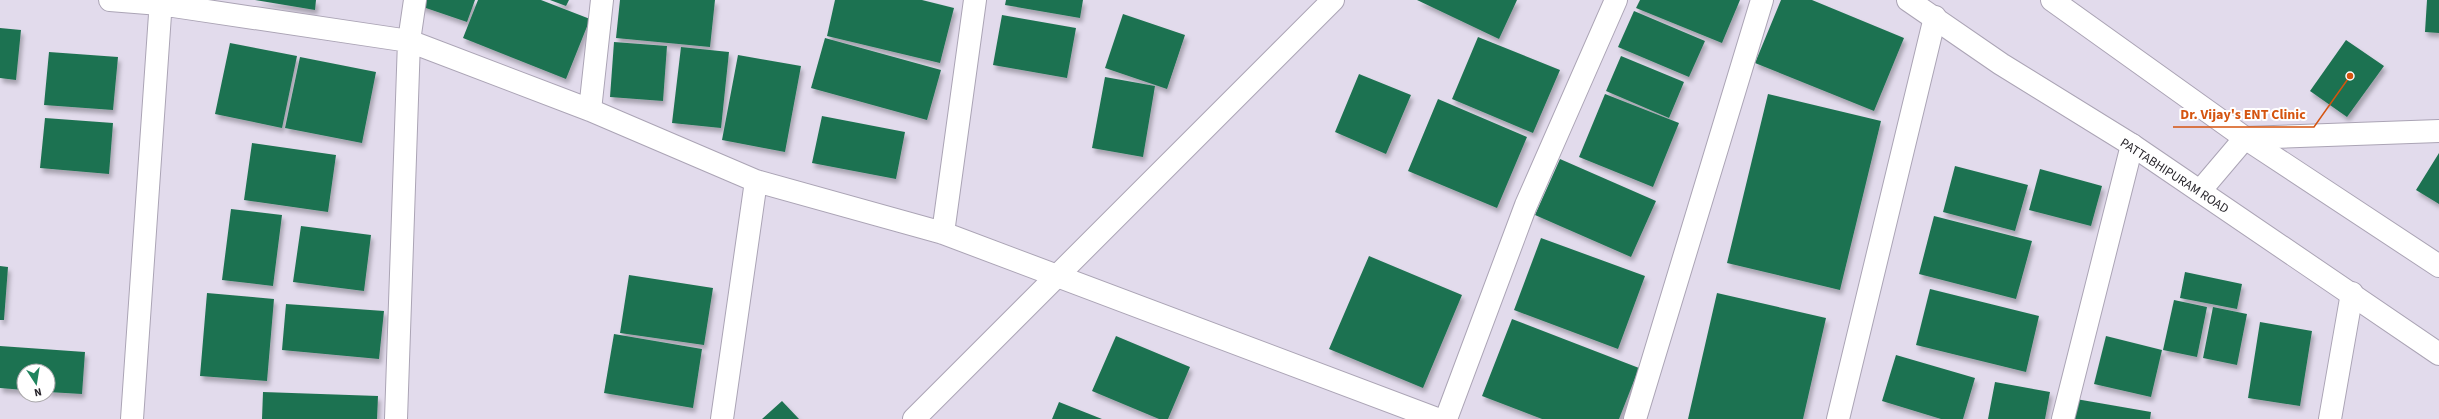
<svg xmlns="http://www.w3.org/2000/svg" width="2439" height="419" viewBox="0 0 2439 419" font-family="'Source Sans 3',sans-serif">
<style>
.building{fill:#1f7251;filter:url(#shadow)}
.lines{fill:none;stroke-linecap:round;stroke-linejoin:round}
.minor-casing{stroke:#aba4b5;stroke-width:24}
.tertiary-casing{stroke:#aba4b5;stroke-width:24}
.minor{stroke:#fff;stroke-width:22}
.tertiary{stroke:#fff;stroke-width:22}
.labels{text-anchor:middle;stroke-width:4;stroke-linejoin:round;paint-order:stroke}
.street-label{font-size:13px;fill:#27242a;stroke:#fff}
.leader{fill:none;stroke:#d5540f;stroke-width:1.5}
.callout-dot{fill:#d5540f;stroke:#fff;stroke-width:1.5}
.callout-label{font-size:14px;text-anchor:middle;font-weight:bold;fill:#d5540f;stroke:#fff;stroke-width:4;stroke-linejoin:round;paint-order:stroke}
</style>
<defs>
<filter id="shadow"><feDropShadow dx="2.5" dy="4.5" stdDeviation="2" flood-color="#0004"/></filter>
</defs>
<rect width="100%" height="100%" fill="#e2dbec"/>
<!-- building -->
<path class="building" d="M255 0H316L315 10Z
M422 0H475L467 22 420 6Z
M478 0H541L590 19 566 79 463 38Z
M550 0H569L566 6Z
M620 0H715L710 47 616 38Z
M835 0H922L954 8 940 63 827 36Z
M1006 0H1083L1080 18 1005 5Z
M1417 0H1517L1499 39Z
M1640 0H1740L1722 43 1636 8Z
M1781 0H1812L1904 38 1874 111 1755 63Z
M2427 0H2439V33L2425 32Z
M1634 11 1705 41 1689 77 1618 47Z
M1123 14 1185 35 1167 89 1105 68Z
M1002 15 1076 28 1067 78 993 65Z
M0 28 21 30 16 80 0 78Z
M1478 37 1560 70 1533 133 1452 99Z
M825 38 941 70 927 120 811 88Z
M2346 40 2384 66 2347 117 2310 91Z
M614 42 667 46 663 101 610 97Z
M230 43 297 56 282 128 215 114Z
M681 47 729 52 721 128 672 123Z
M49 52 118 57 113 110 44 105Z
M738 55 801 66 785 152 722 140Z
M1621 56 1684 82 1669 118 1606 91Z
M300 57 376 72 362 143 285 128Z
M1359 74 1411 95 1386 154 1335 132Z
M1105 77 1155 86 1143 157 1092 148Z
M1605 94 1679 123 1653 187 1579 157Z
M1768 94 1881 121 1840 290 1727 263Z
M1438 99 1527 137 1497 208 1408 171Z
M822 116 905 132 896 179 812 163Z
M45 118 113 123 109 174 40 168Z
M252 143 336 155 328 212 244 200Z
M2439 153V204L2416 190Z
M1560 159 1656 201 1631 257 1535 215Z
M1955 166 2028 185 2015 231 1943 212Z
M2040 169 2102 186 2091 226 2029 210Z
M231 209 282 215 273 286 222 280Z
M1934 216 2032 241 2016 299 1919 274Z
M301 226 371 235 364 291 293 282Z
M1541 238 1645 276 1618 349 1514 310Z
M1369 256 1462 295 1423 388 1329 349Z
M0 266 8 267 4 320H0Z
M2185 272 2242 284 2237 309 2180 298Z
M629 275 713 288 704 345 620 333Z
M1930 289 2039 316 2026 372 1916 345Z
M207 293 274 299 267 381 200 376Z
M1717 293 1826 318 1803 419H1688Z
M2174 300 2207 307 2197 357 2163 350Z
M286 304 384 311 379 359 282 350Z
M2213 307 2247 314 2237 365 2203 358Z
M1512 319 1639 368 1619 419H1542L1482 396Z
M2260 322 2312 331 2300 406 2248 398Z
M614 334 702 349 693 408 604 393Z
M1116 336 1190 367 1168 419H1159L1092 391Z
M2106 336 2162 350 2151 397 2094 384Z
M0 346 85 352 82 394 48 392V371H24V390L0 388Z
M1896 355 1975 378 1963 419H1941L1882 401Z
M1995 382 2050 392 2045 419H1988Z
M263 392 378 396 377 419H262Z
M2076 399 2151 412 2150 419H2073Z
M782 401 799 419H762Z
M1059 402 1102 419H1052Z"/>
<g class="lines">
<!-- minor casing -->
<g class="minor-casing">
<path id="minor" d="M110 0 160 4 409 41 590 110 756 181 943 233 1437 419
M590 110 602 0
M2200 191 2245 138 2439 131
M943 233 975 0
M132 419 161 0
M396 419 409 41 415 0
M722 419 756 181
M1446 419 1526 205 1616 0
M1635 419 1762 0
M1838 419 1935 17
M2063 419 2132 145
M2330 419 2352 293"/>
</g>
<!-- tertiary casing -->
<g class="tertiary-casing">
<path id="tertiary" d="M1908 0 2001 64 2132 145 2439 354
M2052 0 2245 138 2439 266
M914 419 1333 0"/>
</g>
<!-- minor -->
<use href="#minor" class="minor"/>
<!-- tertiary -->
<use href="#tertiary" class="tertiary"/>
</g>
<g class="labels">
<!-- street labels -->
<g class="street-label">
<text transform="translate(2175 175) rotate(33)" y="5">PATTABHIPURAM ROAD</text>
</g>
</g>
<!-- callouts -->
<path class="leader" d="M2350 76L2314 127H2173"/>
<circle class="callout-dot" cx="2350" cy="76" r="4"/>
<g class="callout-label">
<text x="2243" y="119">Dr. Vijay's ENT Clinic</text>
</g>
<!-- north arrow -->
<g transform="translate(36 383) rotate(168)"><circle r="19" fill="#ffffff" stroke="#a9a7aa"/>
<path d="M0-3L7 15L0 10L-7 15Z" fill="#20845e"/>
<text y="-6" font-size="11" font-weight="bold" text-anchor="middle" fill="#27242a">N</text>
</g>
</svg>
